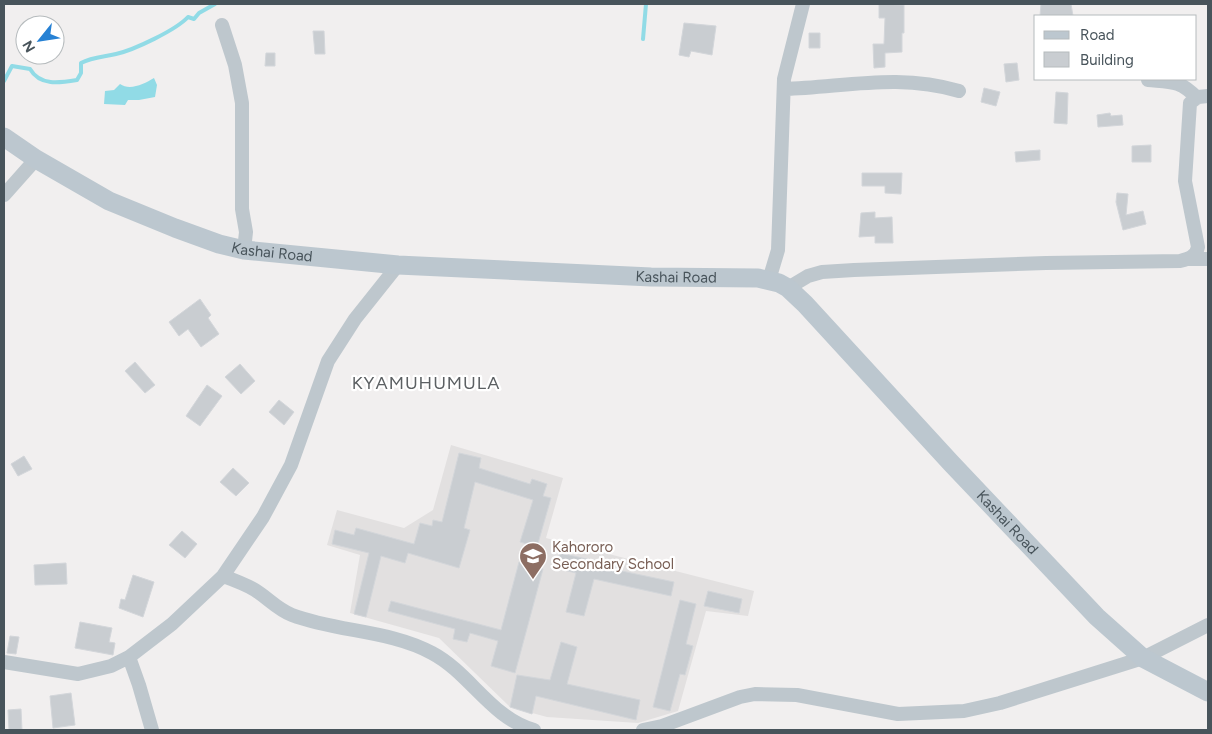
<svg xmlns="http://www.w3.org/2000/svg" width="1212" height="734" viewBox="0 0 1212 734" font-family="Figtree,sans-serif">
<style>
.education{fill:#e2e0e0}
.water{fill:#91dbe6}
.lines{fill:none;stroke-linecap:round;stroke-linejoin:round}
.stream{stroke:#91dbe6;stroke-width:4}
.building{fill:#c9cdd1;stroke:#d3d6da}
.street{stroke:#bec7cd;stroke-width:14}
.secondary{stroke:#bcc7cf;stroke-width:19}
.labels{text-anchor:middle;stroke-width:4.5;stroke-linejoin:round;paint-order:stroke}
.street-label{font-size:15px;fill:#48545b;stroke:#fff}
.education-label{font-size:15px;fill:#785e54;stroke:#fff;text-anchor:start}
.quarter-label{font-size:18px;letter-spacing:1px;fill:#5c6063;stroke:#fff}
</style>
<rect width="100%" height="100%" fill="#f1efef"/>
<!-- education -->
<path class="education" d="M451 445 563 478 546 538 754 591 748 616 706 611 678 711 638 723 547 717 510 707 439 638 350 613 360 555 327 545 337 510 404 528 433 510Z"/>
<!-- water -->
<path class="water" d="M154 78 157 85 155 97 139 100H128L125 105 104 104 105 91 114 90 120 84C130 91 144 84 154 78Z"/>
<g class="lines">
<!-- stream -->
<path class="stream" d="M643 39 646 4
M4 81 12 66 30 69C40 86 59 83 77 80L81 73V63C92 57 103 57 116 54 134 50 176 30 188 17L194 19 199 13 215 4"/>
</g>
<!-- building -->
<path class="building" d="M879 4 904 5V33H902V52L885 53V67L874 68 873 44H884L885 18H879Z
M1041 4H1071L1073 16H1040Z
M684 23 716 26 712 55 691 51 689 57 679 55Z
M313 31H324L325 54H315Z
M809 33H820V48H809Z
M266 53H275V66H265Z
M1017 63 1019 80 1006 82 1004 64Z
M984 88 1000 92 996 106 981 102Z
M1056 92 1068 93 1067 124 1054 123Z
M1110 113 1111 116 1122 115 1123 125 1098 127 1097 115Z
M1151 145V162H1132V146Z
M1040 150V160L1016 162 1015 152Z
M862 173H902L901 194 885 193V186H862Z
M1117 193 1128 194 1126 215 1143 211 1146 224 1123 230 1116 202Z
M875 212V218L892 217 893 243H875V236L859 237 861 213Z
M200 299 211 315 208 318 219 334 201 347 188 329 179 336 169 322Z
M135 362 155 385 145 393 125 371Z
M240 364 255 381 241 394 225 377Z
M207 385 222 396 200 426 186 416Z
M279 400 294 412 284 425 269 412Z
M459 453 481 458 479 468 530 484 532 479 547 484 543 496 551 498 537 547 520 542 533 500 475 482 464 528 470 530 459 568 408 553 405 563 381 556 366 617 354 614 369 553 332 544 335 530 354 535 356 528 414 544 420 523 432 526 433 520 442 522Z
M24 456 32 469 18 476 11 464Z
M233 468 249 483 236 496 220 482Z
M182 531 197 544 185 558 169 545Z
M560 553 618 566 617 570 674 582 671 596 594 579 584 616 566 612 576 573 556 568Z
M519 562 543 569 515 673 491 666 498 641 470 633 467 642 453 639 455 629 388 611 391 601 501 630Z
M66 563 67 584 35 585 34 565Z
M133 575 154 582 143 617 119 608 121 599 125 600Z
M708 591 742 599 739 613 704 606Z
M680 600 696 604 686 644 693 646 685 675 680 674 670 711 653 707Z
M80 622 112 628 109 642 115 643 113 655 75 648Z
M10 636 19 637 16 654 7 653Z
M561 642 577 647 567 684 640 700 636 720 536 696 532 714 510 707 517 675 550 680Z
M71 693 75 725 53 728 50 696Z
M21 709 22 730H9L8 710Z"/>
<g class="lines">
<!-- street -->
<path class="street" d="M222 25 235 65 242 103V209L246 232 244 250
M1148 80C1171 82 1180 80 1197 98
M784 89C845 87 899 73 959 91
M4 195 36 159
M1189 259H1208
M769 280 778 250 784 79 803 4
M788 288 808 276 822 272 854 270 1046 263 1180 261C1188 259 1196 257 1198 247L1185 181 1190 103 1198 97 1208 96
M223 576C234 580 245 584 255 590 268 598 277 609 292 615 337 632 390 630 432 653 470 673 491 718 534 730
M129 657 139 685 152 730
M4 662 78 674 111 666 129 657 172 624 223 576 263 517 291 465 328 361 355 319 398 265
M643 730 662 726 740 697 755 694 797 695 898 714 964 711 1000 703 1143 658 1208 625"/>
<!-- secondary -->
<path class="secondary" id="s1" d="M4 137 36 159 109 201 175 228 219 244 244 250 398 265 651 277 758 278 779 283 788 288 805 304 951 463 1097 617 1143 658 1208 692"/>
</g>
<!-- icons -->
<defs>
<g id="school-pin" transform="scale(1.4375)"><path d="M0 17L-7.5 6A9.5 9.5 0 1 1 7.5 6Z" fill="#8d6e63" stroke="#fff"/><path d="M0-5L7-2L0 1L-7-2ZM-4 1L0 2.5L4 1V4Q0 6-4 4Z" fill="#fff"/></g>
</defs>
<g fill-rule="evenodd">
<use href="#school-pin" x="533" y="556"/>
</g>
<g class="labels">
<!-- street labels -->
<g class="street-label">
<text dy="5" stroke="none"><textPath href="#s1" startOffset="295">Kashai Road</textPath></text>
<text dy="5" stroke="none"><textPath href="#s1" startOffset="700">Kashai Road</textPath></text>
<text dy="5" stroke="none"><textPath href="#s1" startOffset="1135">Kashai Road</textPath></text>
</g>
<!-- education labels -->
<g class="education-label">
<text x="552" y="552">Kahororo<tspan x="552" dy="17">Secondary School</tspan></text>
</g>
<!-- quarter labels -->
<g class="quarter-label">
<text x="426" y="389">KYAMUHUMULA</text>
</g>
</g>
<!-- border -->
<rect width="1212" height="734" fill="none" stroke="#48545b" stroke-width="10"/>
<!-- legend -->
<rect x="1034" y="15" width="162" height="65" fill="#ffffff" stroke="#b6bbbd"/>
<rect x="1044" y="31" width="25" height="8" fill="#bcc7cf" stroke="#b6bbbd"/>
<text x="1080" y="40" font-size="15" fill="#48545b">Road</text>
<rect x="1044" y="52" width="25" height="15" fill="#c9cdd1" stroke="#b6bbbd"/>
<text x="1080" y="65" font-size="15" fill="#48545b">Building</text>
<!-- north arrow -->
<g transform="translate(40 40) rotate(240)"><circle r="24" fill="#ffffff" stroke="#b6bbbd"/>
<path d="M0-4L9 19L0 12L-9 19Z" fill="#2681d4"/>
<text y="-8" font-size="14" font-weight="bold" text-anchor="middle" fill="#48545b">N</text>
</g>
</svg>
